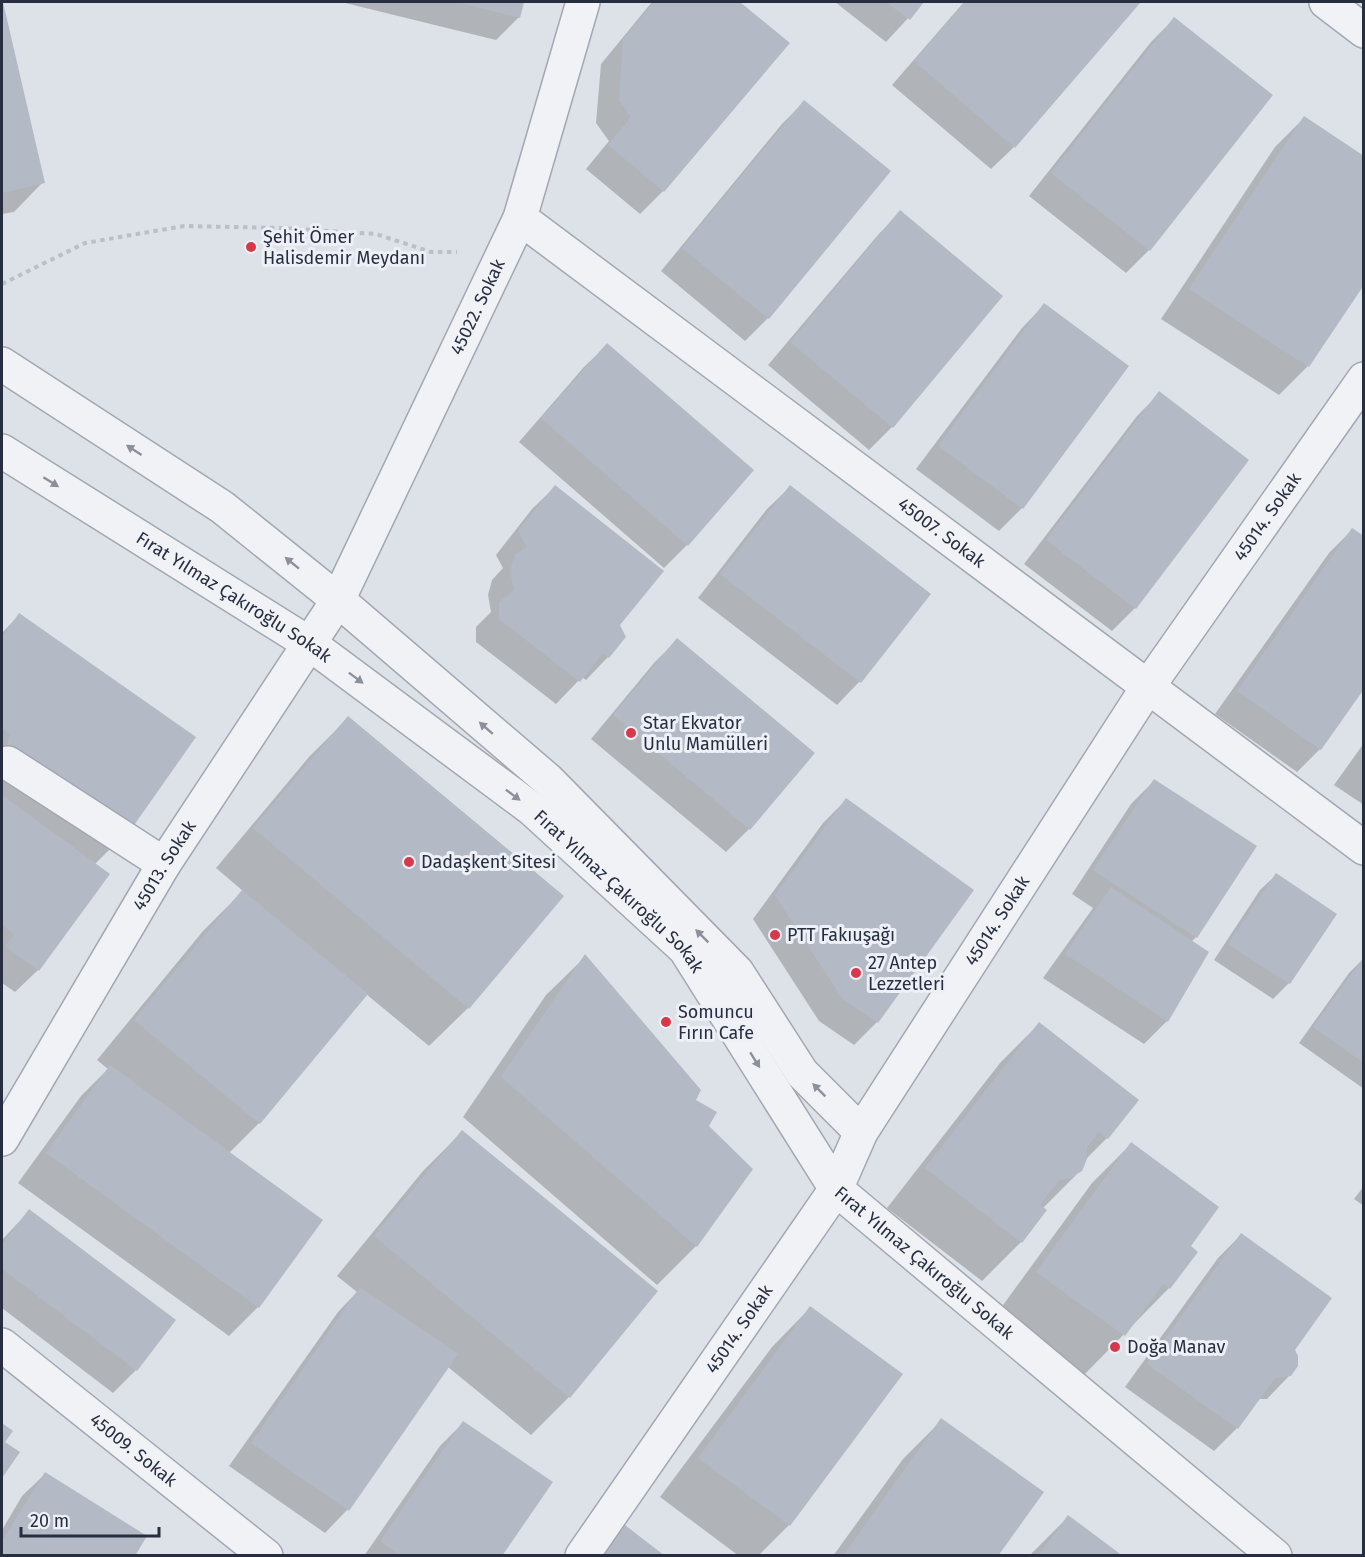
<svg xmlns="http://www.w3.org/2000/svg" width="1365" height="1557" viewBox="0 0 1365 1557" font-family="'Fira Sans',sans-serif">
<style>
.shadow{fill:#0003}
.building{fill:#b4bac5}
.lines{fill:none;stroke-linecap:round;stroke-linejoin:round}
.minor-casing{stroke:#a2a8b2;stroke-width:36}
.path{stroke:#bbbfc7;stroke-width:4;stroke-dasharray:4.5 4.5;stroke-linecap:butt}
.minor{stroke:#f0f2f6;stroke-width:33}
.oneway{fill:#8b909b}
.poi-dot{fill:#d7394b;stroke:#edf0f6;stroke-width:2}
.labels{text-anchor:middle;stroke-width:6;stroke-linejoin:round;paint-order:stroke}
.poi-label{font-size:18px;fill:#262e40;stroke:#edf0f6;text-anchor:start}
.street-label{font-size:18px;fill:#262e40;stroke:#edf0f6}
</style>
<rect width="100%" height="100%" fill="#dde1e8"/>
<!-- shadow -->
<path class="shadow" d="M2 2 43 182 14 212 2 214Z
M341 2H523L519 17 496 40Z
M652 2H738L787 43 663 191 640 214 586 169 609 141 596 123 601 64Z
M835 2H923L886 42Z
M964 2H1139L1014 147 991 169 892 85Z
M1174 19 1271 95 1149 250 1126 273 1029 196 1151 42Z
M804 102 768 318 745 341 661 271 782 124Z
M1304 118 1308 366 1279 395 1161 319 1275 147Z
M900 212 892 427 869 450 768 365 878 235Z
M1044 305 1022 508 999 531 916 469 1022 328Z
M607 345 687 545 664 568 519 442 584 367Z
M1160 393 1135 608 1112 631 1024 564 1137 416Z
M555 487 619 625 608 657 586 680 582 677 556 704 476 642V627L491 612 488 595 492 580 503 568 496 555 532 509Z
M790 487 929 594 859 682 837 705 698 598 767 509Z
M1352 530 1320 749 1297 772 1215 714 1329 553Z
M19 615 129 830 94 865 38 970 15 992 2 983V633Z
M677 640 749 829 726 852 591 739 654 663Z
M348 718 468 1008 429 1046 366 994 259 1123 229 1153 258 1307 229 1336 18 1183 81 1096 108 1069 97 1060 203 931 243 891 216 868 309 757Z
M1364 743V805L1334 785Z
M1154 781 1196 937 1191 942 1167 1021 1144 1044 1043 978 1093 908 1072 894 1131 804Z
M846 800 972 891 877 1022 854 1045 819 1021 753 919 823 823Z
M1276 875 1335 914 1289 983 1273 999 1214 960 1260 890Z
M585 957 694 1101 707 1127 751 1169 696 1246 657 1285 463 1117 546 995Z
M1364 958V1089L1299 1043 1349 973Z
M1039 1024 1107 1138 1086 1159 1081 1170 1042 1209 1045 1211 1021 1242 982 1281 887 1208 1000 1063Z
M462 1132 569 1397 531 1435 448 1367 347 1510 325 1533 229 1466 338 1312 357 1292 337 1276 423 1171Z
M1131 1144 1189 1247 1169 1288 1085 1374 998 1312 1092 1183Z
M1364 1186V1206L1354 1199Z
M29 1211 136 1370 113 1393 2 1308V1240Z
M1241 1235 1293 1350 1290 1375 1267 1399H1258L1237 1428 1214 1451 1125 1387 1218 1258Z
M810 1308 789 1525 758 1556H739L660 1497 772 1347Z
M942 1420 996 1556H833L903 1459Z
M463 1423 500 1556H364L440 1446Z
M2 1425 11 1432 3 1442 18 1452 2 1476Z
M45 1474 133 1556H2V1530L22 1496Z
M1068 1517 1121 1556H1029Z"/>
<!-- building -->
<path class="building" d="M2 2H3L45 183 2 193Z
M458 2H524L520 18Z
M654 2H740L790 43 664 192 608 145 631 117 619 100 623 39Z
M886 2H924L910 20Z
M965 2H1141L1015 148 914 61Z
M1174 17 1273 95 1150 251 1051 173Z
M804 100 891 171 769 319 682 248Z
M1304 116 1364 156V285L1309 367 1189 289Z
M900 210 1003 296 893 428 790 342Z
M1044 303 1129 366 1023 509 938 446Z
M607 343 754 470 688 546 541 418Z
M1159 391 1249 460 1136 609 1046 540Z
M555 485 664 571 620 625 626 637 609 658 603 653 580 682 499 619V602L514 590 510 571 515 555 527 547 518 531Z
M790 485 931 594 861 683 720 574Z
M1352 528 1364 536V689L1321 750 1237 691Z
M19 613 196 737 130 831 7 745 10 734 2 728V638Z
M677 638 815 753 750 830 613 715Z
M348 716 564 896 469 1009 253 828Z
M1154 779 1257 846 1197 938 1093 870Z
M2 795 110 874 39 971 5 946 14 934 2 925Z
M846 798 974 890 878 1023 842 998 775 895Z
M1276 873 1337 914 1290 984 1228 944Z
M1111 887 1209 952 1168 1022 1065 954Z
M242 890 368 994 260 1124 134 1020Z
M585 954 701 1090 696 1100 717 1112 709 1126 753 1169 697 1247 501 1077Z
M1364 957V1063L1313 1027Z
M1039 1022 1139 1100 1108 1139 1099 1132 1087 1147V1159L1082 1171 1070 1178 1059 1180 1040 1205 1047 1210 1022 1243 925 1168Z
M110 1065 323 1220 259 1308 46 1153Z
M462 1130 658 1291 570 1398 374 1236Z
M1131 1142 1219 1207 1191 1246 1198 1252 1170 1289 1163 1284 1125 1336 1036 1272Z
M29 1209 176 1320 137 1371 2 1269V1245Z
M1241 1233 1332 1298 1295 1350 1298 1356V1366L1291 1376 1275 1378 1238 1429 1147 1364Z
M360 1287 458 1354 349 1511 251 1443Z
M810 1306 903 1374 790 1526 698 1458Z
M941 1418 1044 1492 998 1556H843Z
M463 1421 553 1482 502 1556H401L380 1541Z
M2 1423 13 1431 5 1442 20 1452 2 1478Z
M45 1472 147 1536 135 1556H2V1541Z
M1068 1515 1123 1556H1038Z
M625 1525 665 1556H601Z"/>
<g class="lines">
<!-- minor casing -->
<g class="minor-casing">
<g id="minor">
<path d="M1326 2 1364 31"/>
<path id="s1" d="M520 218 1364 848"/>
<path d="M2 364 222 507 338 600 548 780 737 972 802 1073 861 1132"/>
<path id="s2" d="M2 451 310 644 532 809 685 949 836 1189 1275 1556"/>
<path d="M8 763 164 864"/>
<path id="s3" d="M2 1139 164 864 338 600 520 218 583 2"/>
<path id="s4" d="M2 1345 266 1556"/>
<path id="s5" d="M582 1556 836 1189 861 1132 1147 688 1364 379"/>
</g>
</g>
<!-- path -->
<path class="path" d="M2 284 85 243 184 226 281 228 376 234 431 252H457"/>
<!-- minor -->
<use href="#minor" class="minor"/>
</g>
<!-- one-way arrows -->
<defs><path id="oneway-solid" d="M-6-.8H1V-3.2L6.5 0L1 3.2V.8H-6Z" transform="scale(1.5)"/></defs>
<g class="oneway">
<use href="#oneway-solid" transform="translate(134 450) rotate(-147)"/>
<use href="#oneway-solid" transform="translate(51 482) rotate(32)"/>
<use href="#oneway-solid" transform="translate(292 563) rotate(-141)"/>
<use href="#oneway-solid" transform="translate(356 678) rotate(37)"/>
<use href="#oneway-solid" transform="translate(486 728) rotate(-139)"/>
<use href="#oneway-solid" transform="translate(513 795) rotate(37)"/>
<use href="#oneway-solid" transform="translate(702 936) rotate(-135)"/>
<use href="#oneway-solid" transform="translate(755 1060) rotate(58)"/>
<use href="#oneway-solid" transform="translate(819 1090) rotate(-135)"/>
</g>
<!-- markers -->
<g class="poi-dot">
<circle cx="251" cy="247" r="6"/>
<circle cx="631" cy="733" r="6"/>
<circle cx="409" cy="862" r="6"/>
<circle cx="775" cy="935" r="6"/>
<circle cx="856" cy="973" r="6"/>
<circle cx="666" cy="1022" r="6"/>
<circle cx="1115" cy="1347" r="6"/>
</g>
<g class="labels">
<!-- poi labels -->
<g class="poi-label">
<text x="263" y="243">Şehit Ömer<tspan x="263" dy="21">Halisdemir Meydanı</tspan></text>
<text x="643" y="729">Star Ekvator<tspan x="643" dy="21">Unlu Mamülleri</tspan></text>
<text x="421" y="868">Dadaşkent Sitesi</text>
<text x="787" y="941">PTT Fakıuşağı</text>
<text x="868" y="969">27 Antep<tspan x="868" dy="21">Lezzetleri</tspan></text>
<text x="678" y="1018">Somuncu<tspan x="678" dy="21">Fırın Cafe</tspan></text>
<text x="1127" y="1353">Doğa Manav</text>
</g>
<!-- street labels -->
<g class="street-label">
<text dy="6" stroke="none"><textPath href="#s3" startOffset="960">45022. Sokak</textPath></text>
<text dy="6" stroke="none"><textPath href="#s5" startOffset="1246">45014. Sokak</textPath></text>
<text dy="6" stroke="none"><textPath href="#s1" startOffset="526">45007. Sokak</textPath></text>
<text dy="6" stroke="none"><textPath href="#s2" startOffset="274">Fırat Yılmaz Çakıroğlu Sokak</textPath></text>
<text dy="6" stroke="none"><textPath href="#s3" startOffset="318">45013. Sokak</textPath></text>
<text dy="6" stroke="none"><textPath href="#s2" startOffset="760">Fırat Yılmaz Çakıroğlu Sokak</textPath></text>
<text dy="6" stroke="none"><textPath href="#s5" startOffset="760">45014. Sokak</textPath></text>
<text dy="6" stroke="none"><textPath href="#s2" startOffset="1246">Fırat Yılmaz Çakıroğlu Sokak</textPath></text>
<text dy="6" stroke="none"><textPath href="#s5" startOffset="276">45014. Sokak</textPath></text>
<text dy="6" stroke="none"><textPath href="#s4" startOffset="168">45009. Sokak</textPath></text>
</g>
</g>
<!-- border -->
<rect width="1365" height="1557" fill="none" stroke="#262e40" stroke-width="6"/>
<!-- scale -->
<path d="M21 1527v9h138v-9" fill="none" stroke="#262e40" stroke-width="3"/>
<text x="30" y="1527" font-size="18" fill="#262e40" stroke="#edf0f6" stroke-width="4.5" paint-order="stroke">20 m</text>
</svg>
